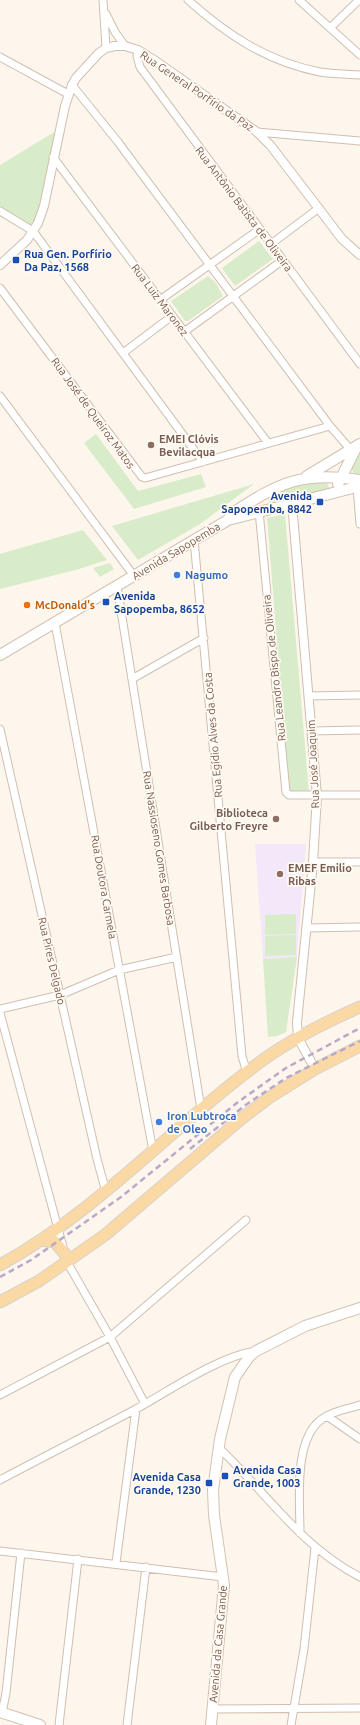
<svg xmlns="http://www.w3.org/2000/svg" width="360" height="1725" viewBox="0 0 360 1725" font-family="Ubuntu,sans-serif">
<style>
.education{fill:#f3e8fa}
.green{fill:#d8ecc9}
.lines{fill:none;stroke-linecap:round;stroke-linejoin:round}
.minor-casing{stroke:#d1beb0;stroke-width:9}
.tertiary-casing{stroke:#d1beb0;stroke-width:10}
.secondary-casing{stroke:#d6c0b0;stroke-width:12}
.primary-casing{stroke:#dad1cd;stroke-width:13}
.minor{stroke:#fff;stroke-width:7}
.tertiary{stroke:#fff;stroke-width:8}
.secondary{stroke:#fff;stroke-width:10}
.primary{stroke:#fbd9a5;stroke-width:11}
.rail{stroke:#b9a8c9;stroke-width:2.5;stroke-dasharray:6 4;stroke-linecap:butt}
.transit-dot{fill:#1a4fb4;stroke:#fffaf3;stroke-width:1.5}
.education-dot{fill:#8d6e63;stroke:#fffaf3;stroke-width:1.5}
.shop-dot{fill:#3f7fe0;stroke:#fffaf3;stroke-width:1.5}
.food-dot{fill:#e8710a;stroke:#fffaf3;stroke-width:1.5}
.labels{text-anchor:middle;stroke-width:3.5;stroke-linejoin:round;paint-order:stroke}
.street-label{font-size:11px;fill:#7a5c4d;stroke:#fffaf3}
.transit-label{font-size:11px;font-weight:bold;fill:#164399;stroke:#fffaf3;text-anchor:start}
.education-label{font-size:11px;font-weight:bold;fill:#785e54;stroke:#fffaf3;text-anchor:start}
.shop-label{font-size:11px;font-weight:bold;fill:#366cbe;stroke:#fffaf3;text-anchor:start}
.food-label{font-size:11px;font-weight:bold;fill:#c56008;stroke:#fffaf3;text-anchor:start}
</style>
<rect width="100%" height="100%" fill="#fdf6ec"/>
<!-- education -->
<path class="education" d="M255 844H306L297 957 263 959Z"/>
<!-- green -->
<path class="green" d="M59 129 33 231 0 212V165Z
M259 241 273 259 235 286 223 270 222 268Z
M208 276 216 283 223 296 188 321H185L171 301Z
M96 434 138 491 201 474 206 487 134 509 84 443Z
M360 451V476L354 474 351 468Z
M323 482 328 484 329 488 323 493 277 505 270 504 268 500 270 495 297 484Z
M254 484 200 524 138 560 112 526Z
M285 514 309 792H290L289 790 267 518Z
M83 530 107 560 79 569 0 589V554Z
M110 563 114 569 100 577 93 568Z
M296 914V934L265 935V915Z
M296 935V955L265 956V936Z
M297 957 286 1032 277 1036 268 1037 263 959Z"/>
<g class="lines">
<!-- minor casing -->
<g class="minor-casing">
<path id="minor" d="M103 0 106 48
M188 0C227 35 268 62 320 72 333 74 347 74 360 75
M299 0 360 55
M106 14 115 32 125 46
M330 28 359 0
M138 50 137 56 140 67 360 364
M0 57 68 94
M72 85 118 142 330 426 350 449
M257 132 360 141
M53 157 268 443
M0 211 33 231 203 462
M271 244 319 208
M0 288 142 477 145 478 330 426
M160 300 260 229
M184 332 283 260
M123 353 172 316
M0 396 134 576
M357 487 360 524
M259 511 286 792 289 795H360
M194 540 242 1056 247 1073
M117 586 201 1109
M55 623 153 1151
M132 679 204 638
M309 696 360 695
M0 729 97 1159 106 1192
M312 731 360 730
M313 862H360
M306 928 360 927
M0 1009 60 995 119 970 177 957
M0 1013 67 1262 110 1337 145 1404
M0 1395 110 1337 246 1220
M327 1416 360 1439
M218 1447C266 1492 300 1546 360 1577
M0 1480C45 1456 91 1433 136 1409 171 1390 217 1357 256 1351
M300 1533C300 1501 293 1439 322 1419 332 1411 348 1409 360 1405
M0 1551 223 1577
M116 1563 136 1409
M213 1709 360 1708
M2 1713 6 1693 21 1553
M59 1725 78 1559
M127 1725 146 1567
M291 1725 304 1649 315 1548"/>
</g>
<!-- tertiary casing -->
<g class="tertiary-casing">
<path id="tertiary" d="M0 265 27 240 38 223 44 206 65 106 72 85 76 78 99 53 106 48 115 46H125L138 50 157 62 257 132 271 146 342 239 360 255
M292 503 317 796 313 862 297 1022 298 1038 315 1069"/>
</g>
<!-- secondary casing -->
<g class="secondary-casing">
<path id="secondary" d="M307 476 360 444
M338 484 357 446
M229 518 233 513C279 482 304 471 360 480
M0 655 228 520 360 486
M0 1712 40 1725
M211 1725 224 1585 214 1515 213 1490 220 1439 235 1377 249 1357 256 1351 305 1326 360 1308"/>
</g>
<!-- primary casing -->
<g class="primary-casing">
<path id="primary" d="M41 1240 55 1242 65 1254
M0 1265C100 1210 175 1123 267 1057 296 1037 328 1021 360 1007
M0 1302 39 1281 105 1235 241 1119 270 1097 315 1069 360 1046"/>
</g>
<!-- minor -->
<use href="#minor" class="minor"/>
<!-- tertiary -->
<use href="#tertiary" class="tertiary"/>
<!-- secondary -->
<use href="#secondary" class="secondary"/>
<!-- primary -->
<use href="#primary" class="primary"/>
<!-- rail -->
<path class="rail" d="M190 1149 247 1104 286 1078 360 1041
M0 1277 31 1260 121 1197 238 1102 286 1068 360 1028"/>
</g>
<!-- markers -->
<g class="transit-dot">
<rect x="12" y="256" width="8" height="8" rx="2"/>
<rect x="316" y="498" width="8" height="8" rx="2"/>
<rect x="102" y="598" width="8" height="8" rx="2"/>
<rect x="221" y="1472" width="8" height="8" rx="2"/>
<rect x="205" y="1479" width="8" height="8" rx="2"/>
</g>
<g class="education-dot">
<circle cx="151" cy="445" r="4"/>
<circle cx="276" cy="819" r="4"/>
<circle cx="280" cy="874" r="4"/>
</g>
<g class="shop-dot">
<circle cx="177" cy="575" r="4"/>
<circle cx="159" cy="1122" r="4"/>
</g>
<circle class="food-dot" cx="27" cy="605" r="4"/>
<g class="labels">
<!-- street labels -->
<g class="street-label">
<text transform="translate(197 91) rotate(34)" y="4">Rua General Porfírio da Paz</text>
<text transform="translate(244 209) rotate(53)" y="4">Rua Antônio Batista de Oliveira</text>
<text transform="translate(160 300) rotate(53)" y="4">Rua Luiz Maronez</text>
<text transform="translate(93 413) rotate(54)" y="4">Rua José de Queiroz Matos</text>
<text transform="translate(176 551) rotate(-31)" y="4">Avenida Sapopemba</text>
<text transform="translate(274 668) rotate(-96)" y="4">Rua Leandro Bispo de Oliveira</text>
<text transform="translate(213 735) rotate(-95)" y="4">Rua Egídio Alves da Costa</text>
<text transform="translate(313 764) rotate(-93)" y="4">Rua José Joaquim</text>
<text transform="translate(159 848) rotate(81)" y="4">Rua Nassioseno Gomes Barbosa</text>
<text transform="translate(104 887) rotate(80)" y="4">Rua Doutora Carmela</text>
<text transform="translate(52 961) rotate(77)" y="4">Rua Pires Delgado</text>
<text transform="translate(218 1644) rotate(-85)" y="4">Avenida da Casa Grande</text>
</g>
<!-- transit labels -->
<g class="transit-label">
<text x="24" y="258">Rua Gen. Porfírio<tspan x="24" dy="13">Da Paz, 1568</tspan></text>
<text x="312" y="500" text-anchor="end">Avenida<tspan x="312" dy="13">Sapopemba, 8842</tspan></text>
<text x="114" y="600">Avenida<tspan x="114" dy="13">Sapopemba, 8652</tspan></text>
<text x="233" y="1474">Avenida Casa<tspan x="233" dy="13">Grande, 1003</tspan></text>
<text x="201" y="1481" text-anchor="end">Avenida Casa<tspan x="201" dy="13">Grande, 1230</tspan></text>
</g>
<!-- education labels -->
<g class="education-label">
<text x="159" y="443">EMEI Clóvis<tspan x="159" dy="13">Bevilacqua</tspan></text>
<text x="268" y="817" text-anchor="end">Biblioteca<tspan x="268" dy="13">Gilberto Freyre</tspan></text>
<text x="288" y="872">EMEF Emilio<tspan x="288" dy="13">Ribas</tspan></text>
</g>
<!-- shop labels -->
<g class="shop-label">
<text x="185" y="579">Nagumo</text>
<text x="167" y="1120">Iron Lubtroca<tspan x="167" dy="13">de Oleo</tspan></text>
</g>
<!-- food labels -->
<g class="food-label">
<text x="35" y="609">McDonald's</text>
</g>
</g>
</svg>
